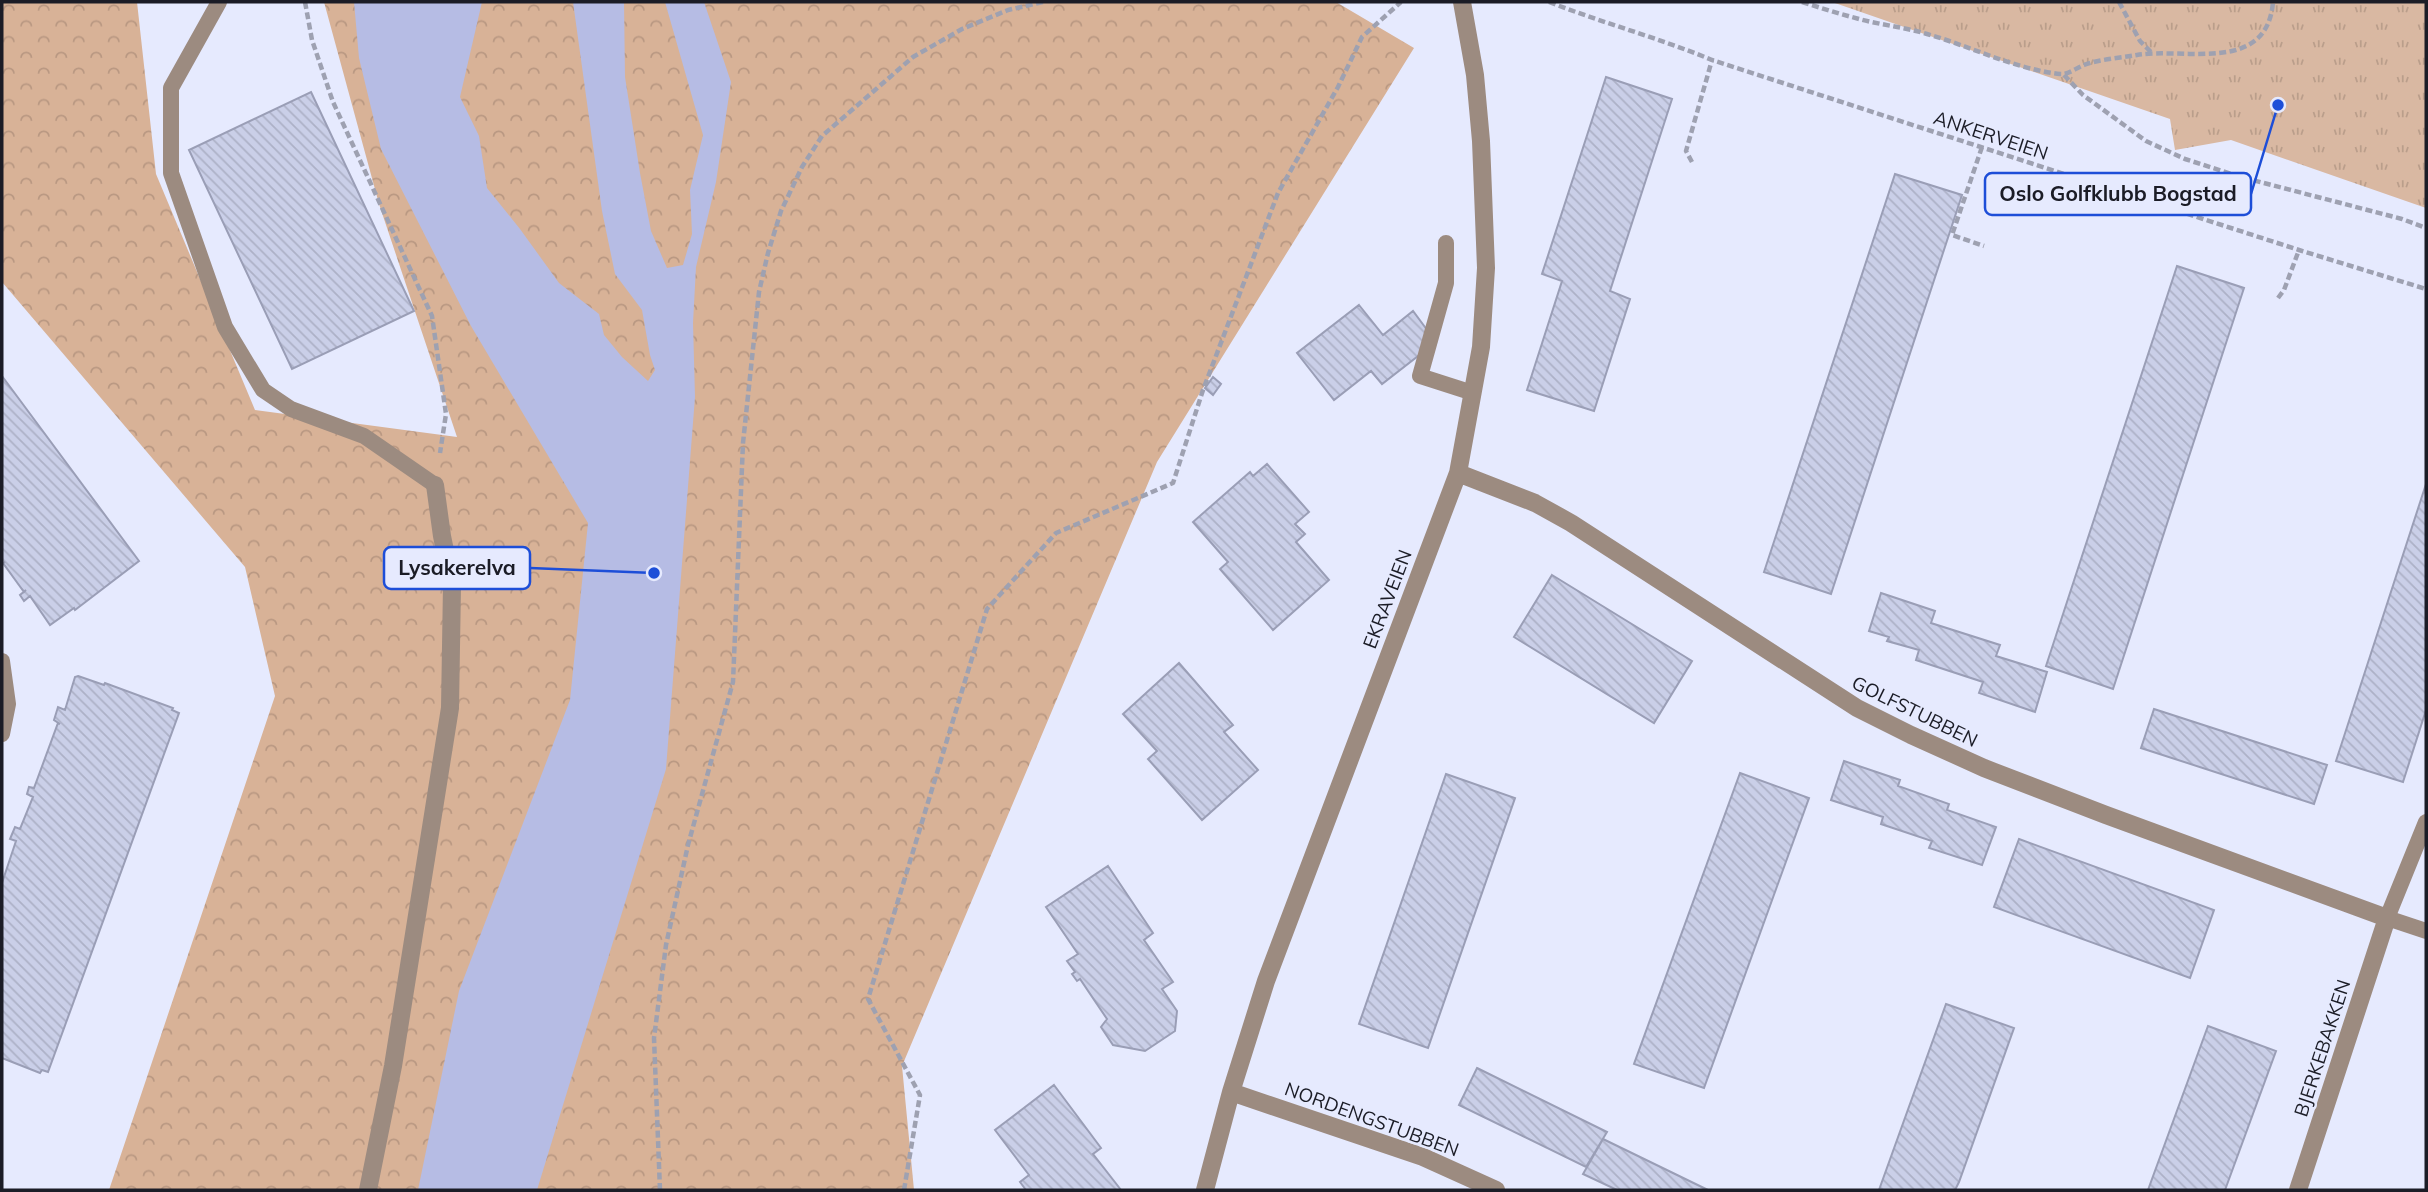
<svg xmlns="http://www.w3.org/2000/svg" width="2428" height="1192" viewBox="0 0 2428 1192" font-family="Mulish,sans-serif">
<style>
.grass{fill:url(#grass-tufts)}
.forest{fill:url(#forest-crowns)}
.water{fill:#b6bce4}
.building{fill:url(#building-back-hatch);stroke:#9a9eb6;stroke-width:2}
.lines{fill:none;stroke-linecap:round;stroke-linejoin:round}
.path{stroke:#9ea1b1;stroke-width:4.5;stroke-dasharray:7 3.5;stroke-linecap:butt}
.lane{stroke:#9c8b80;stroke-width:16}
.street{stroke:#9c8b80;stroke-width:18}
.labels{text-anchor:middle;stroke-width:5;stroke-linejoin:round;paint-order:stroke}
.street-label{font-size:19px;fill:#1b1c26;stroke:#e6eafe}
.leader{fill:none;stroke:#1d4ed8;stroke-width:2.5}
.callout-dot{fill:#1d4ed8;stroke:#e6eafe;stroke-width:2.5}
.callout{fill:#e6eafe;stroke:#1d4ed8;stroke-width:2.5}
.callout-label{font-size:21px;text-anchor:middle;font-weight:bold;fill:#1b1c26}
</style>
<defs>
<pattern id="grass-tufts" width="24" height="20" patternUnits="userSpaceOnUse" patternTransform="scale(1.75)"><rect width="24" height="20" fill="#d9b8a2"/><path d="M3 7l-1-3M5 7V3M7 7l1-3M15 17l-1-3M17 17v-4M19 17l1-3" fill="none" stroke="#ba9e8b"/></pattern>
<pattern id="forest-crowns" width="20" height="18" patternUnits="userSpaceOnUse" patternTransform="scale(1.75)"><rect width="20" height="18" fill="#d8b297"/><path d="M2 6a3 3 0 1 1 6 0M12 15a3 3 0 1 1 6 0" fill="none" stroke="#b99882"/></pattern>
<pattern id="building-back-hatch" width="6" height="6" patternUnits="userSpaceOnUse" patternTransform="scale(1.75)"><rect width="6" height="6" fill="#cacfe8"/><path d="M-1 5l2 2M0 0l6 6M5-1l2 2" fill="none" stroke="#adb1c7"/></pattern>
</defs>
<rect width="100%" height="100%" fill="#e6eafe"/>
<!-- grass -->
<path class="grass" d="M1832 2H2426V208L2231 140 2175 150 2170 119Z"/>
<!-- forest -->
<path class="forest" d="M2 2H137L156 174 255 410 457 437 379 204 324 2H1336L1414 48 1157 462 902 1066 914 1190H109L275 696 245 567 2 282Z"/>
<!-- water -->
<path class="water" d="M354 2H482L460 97 479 136 487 188 520 229 559 283 599 314 604 335 622 357 648 381 655 370 650 355 642 310 615 274 602 211 573 2H624L625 77 640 173 651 231 667 268 683 265 692 234 690 190 703 135 665 2H704L731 82 716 182 696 267 693 323 695 397 666 769 537 1190H418L459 991 570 700 588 523 471 326 381 149 359 58Z"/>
<!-- building -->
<path class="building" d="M1606 77 1672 99 1610 291 1630 299 1594 411 1527 390 1562 281 1542 274Z
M311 92 414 311 292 369 189 150Z
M1895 174 1962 195 1831 594 1764 572Z
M2177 266 2244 288 2113 689 2046 666Z
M1359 305 1383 335 1413 311 1436 342 1382 384 1371 371 1334 400 1297 353Z
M2 376 139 561 75 610 74 608 50 625 30 596 24 601 20 595 26 590 24 592 3 563 5 562 2 564Z
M1213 377 1221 384 1213 395 1205 388Z
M1267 464 1309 512 1295 524 1305 534 1296 542 1329 580 1273 630 1220 569 1228 562 1193 522 1250 472 1253 476Z
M2426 484V710L2403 782 2336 761Z
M1552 575 1692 661 1654 723 1514 637Z
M1881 593 1935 611 1931 623 2000 645 1996 656 2047 672 2035 712 1979 693 1983 682 1916 660 1919 650 1887 641 1889 637 1869 631Z
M1179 663 1233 725 1224 732 1258 770 1202 820 1148 759 1157 751 1123 714Z
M78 676 104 685 105 683 173 708 172 710 179 713 48 1072 42 1070 40 1073 2 1058V883L16 841 10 839 15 827 20 829 33 797 27 794 29 787 34 788 58 723 60 724 54 720 58 707 65 710 75 677Z
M2154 709 2327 765 2314 804 2141 748Z
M1844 761 1900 780 1898 786 1949 804 1947 810 1996 827 1982 865 1929 848 1932 841 1881 824 1883 817 1831 800Z
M1740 773 1809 798 1704 1088 1634 1064Z
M1446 774 1515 798 1428 1048 1359 1024Z
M2019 839 2214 910 2190 978 1994 907Z
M1108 866 1153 933 1144 940 1173 982 1162 989 1177 1011 1175 1031 1145 1051 1113 1045 1101 1027 1107 1019 1080 979 1077 981 1072 974 1075 972 1067 961 1078 954 1046 907Z
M1946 1004 2014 1028 1959 1182 1955 1190H1879Z
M2208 1026 2276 1051 2225 1190H2148Z
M1477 1068 1607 1132 1586 1167 1459 1105Z
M1054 1085 1101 1148 1093 1154 1121 1190H1026L1020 1182 1029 1175 995 1130Z
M1603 1139 1708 1190H1617L1583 1174Z"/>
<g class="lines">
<!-- path -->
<path class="path" d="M305 2 312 40 333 102 432 316 446 414 440 453
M1549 2C1603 23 1659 38 1712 60L2299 250 2426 289
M1802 2C1821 8 1840 14 1859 19 1881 25 1904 27 1927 34 1970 46 2014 69 2060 74 2068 75 2076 68 2084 65 2100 59 2120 58 2137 55 2184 47 2267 75 2273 2
M2119 2 2140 41 2151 52
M2064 75 2083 95 2146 141 2185 159 2241 177 2402 219 2426 228
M1982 147 1952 235 1984 246
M1692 162 1686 151 1712 60
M2278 298 2284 290 2299 250
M660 1190 654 1038 666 945 688 845 733 682 743 443 759 292 768 253 781 211 802 167 822 136 913 57 962 29 1008 10 1043 2
M904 1190 920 1095 868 999 987 609 1056 533 1173 483 1203 390 1278 193 1338 87 1362 37 1401 2"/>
<!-- lane -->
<path class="lane" d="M219 2 171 88V173L225 327 263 390 291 409 364 436 435 485
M1446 243V283L1420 376 1473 393
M2 661 8 704 2 734
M2426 822 2387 918 2426 931"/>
<!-- street -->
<path class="street" d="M1458 473 1535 503 1571 523 1857 708 1911 735 1984 768 2106 815 2387 918 2298 1190
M1231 1092 1423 1157 1496 1190
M368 1190 393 1066 450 708 452 585 442 536 435 485
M1205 1190 1231 1092 1266 981 1458 473 1481 347 1486 268 1481 141 1475 75 1462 2"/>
</g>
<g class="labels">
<!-- street labels -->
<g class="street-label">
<text transform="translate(1991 135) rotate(18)" y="7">ANKERVEIEN</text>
<text transform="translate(1387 599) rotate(-69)" y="7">EKRAVEIEN</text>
<text transform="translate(1915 711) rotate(26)" y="7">GOLFSTUBBEN</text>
<text transform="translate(2322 1048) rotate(-72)" y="7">BJERKEBAKKEN</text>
<text transform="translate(1372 1119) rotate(20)" y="7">NORDENGSTUBBEN</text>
</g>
</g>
<!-- callouts -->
<path class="leader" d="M2278 105L2251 194M654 573L530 568"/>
<g class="callout-dot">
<circle cx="2278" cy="105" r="7"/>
<circle cx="654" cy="573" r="7"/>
</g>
<g class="callout">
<rect x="1985" y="173" width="266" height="42" rx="7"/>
<rect x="384" y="547" width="146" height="42" rx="7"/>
</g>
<g class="callout-label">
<text x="2118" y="201">Oslo Golfklubb Bogstad</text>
<text x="457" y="575">Lysakerelva</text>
</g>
<!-- border -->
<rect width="2428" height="1192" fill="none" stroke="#1b1c26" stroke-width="7"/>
</svg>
